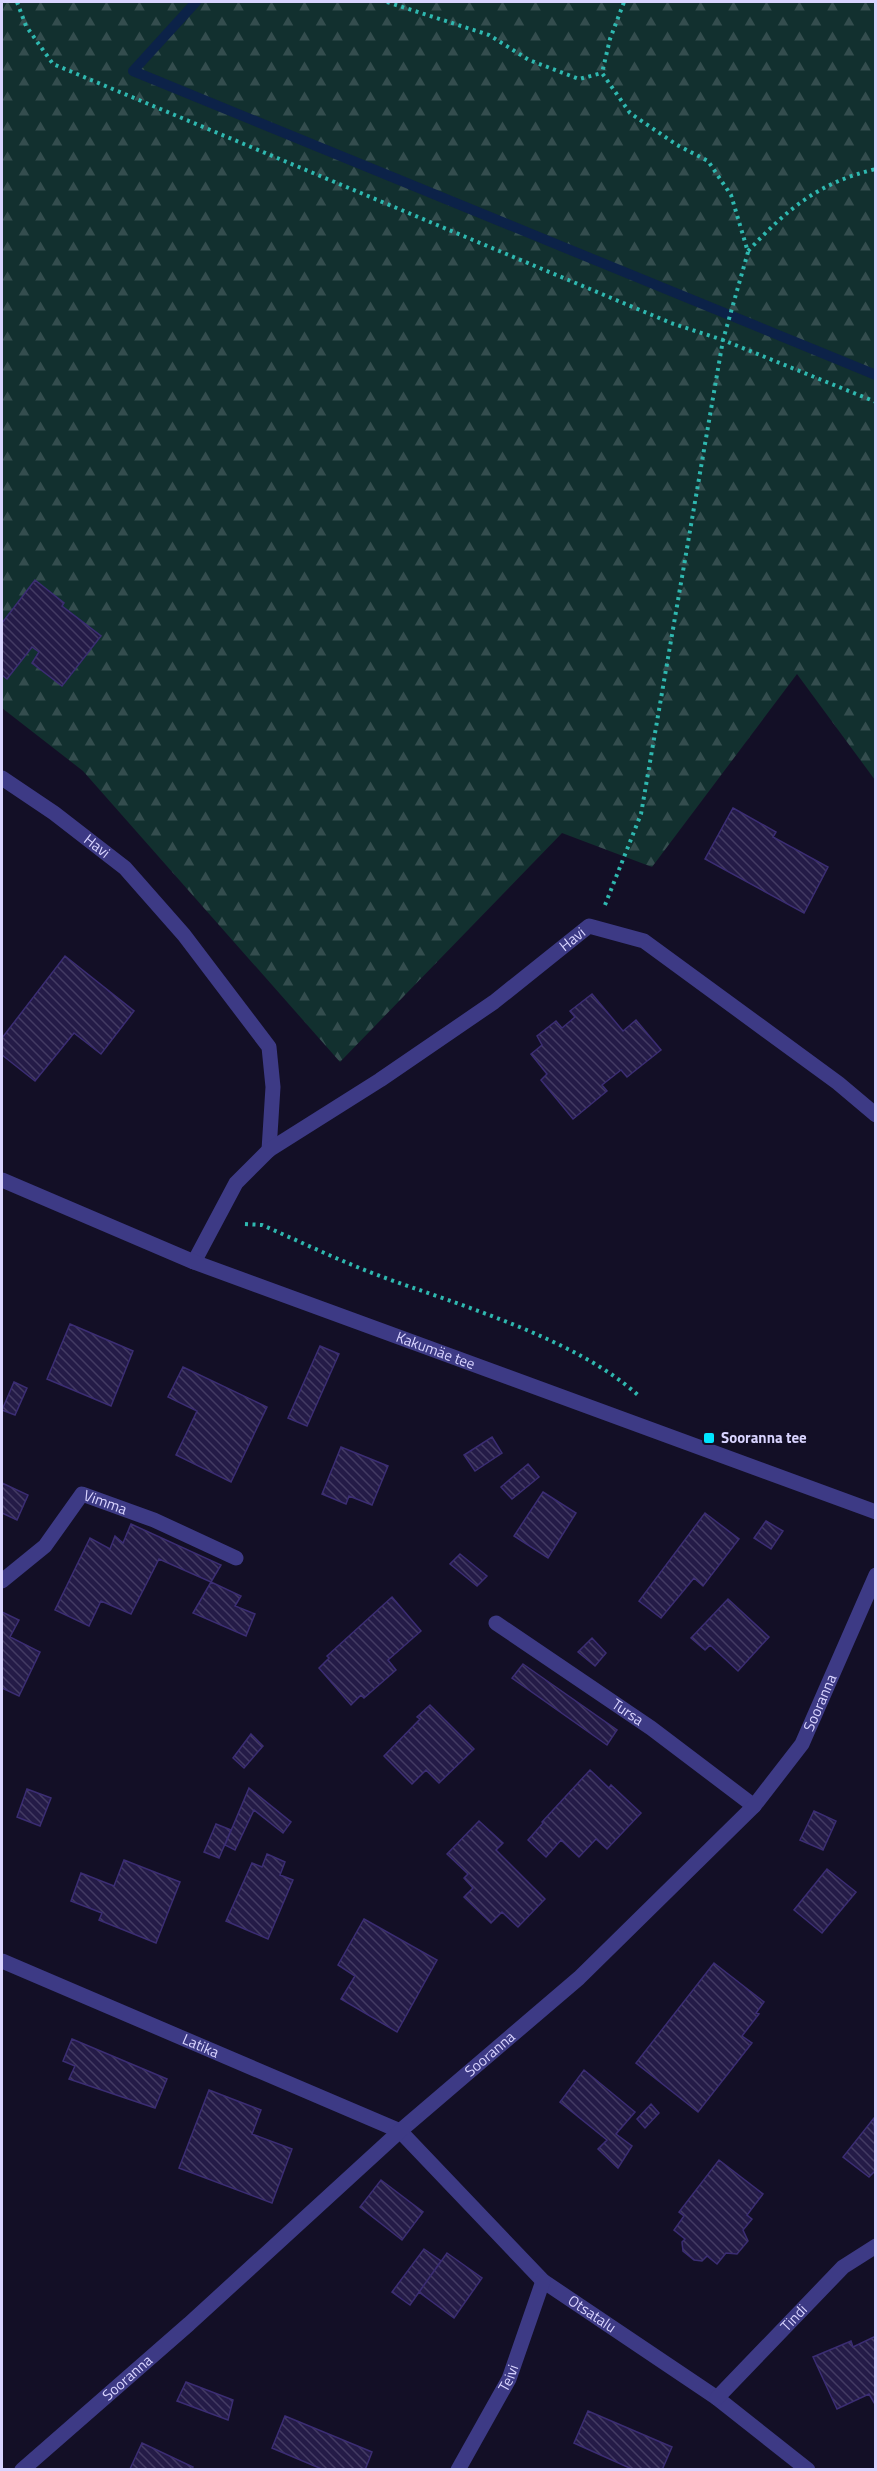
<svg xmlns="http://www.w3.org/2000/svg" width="877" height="2471" viewBox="0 0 877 2471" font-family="'Titillium Web',sans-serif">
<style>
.forest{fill:url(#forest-firs)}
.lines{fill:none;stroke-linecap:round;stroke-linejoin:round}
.stream{stroke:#0c2248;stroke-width:10}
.building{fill:url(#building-back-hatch);stroke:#3b2d73;stroke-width:1.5}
.path{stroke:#2fb8b0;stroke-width:4;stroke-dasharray:3 4.5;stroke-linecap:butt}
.minor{stroke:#3d3a85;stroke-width:15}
.tertiary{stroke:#3d3a85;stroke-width:15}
.poi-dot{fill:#00e5ff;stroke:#130f26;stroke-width:2}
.labels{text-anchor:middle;stroke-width:4.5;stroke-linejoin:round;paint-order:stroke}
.street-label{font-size:15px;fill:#d9d4ff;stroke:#130f26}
.poi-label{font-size:15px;font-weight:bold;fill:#d9d4ff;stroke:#130f26;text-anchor:start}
</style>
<defs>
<pattern id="forest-firs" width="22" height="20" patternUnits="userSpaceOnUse" patternTransform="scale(1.5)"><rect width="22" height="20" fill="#12302f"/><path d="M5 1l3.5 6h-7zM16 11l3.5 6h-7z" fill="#344d4e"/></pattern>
<pattern id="building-back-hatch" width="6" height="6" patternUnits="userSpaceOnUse" patternTransform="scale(1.5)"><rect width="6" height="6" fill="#241b47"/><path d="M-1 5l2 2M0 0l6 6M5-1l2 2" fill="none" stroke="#433b63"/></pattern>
</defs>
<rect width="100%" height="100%" fill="#130f26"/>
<!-- forest -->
<path class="forest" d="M2 2H875V780L797 674 652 867 562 833 340 1062 83 771 2 708Z"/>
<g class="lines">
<!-- stream -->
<path class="stream" d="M196 2 133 71 876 375"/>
</g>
<!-- building -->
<path class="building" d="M35 580 64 603 62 606 101 636 62 686 32 663 39 652 32 647 7 679 2 675V623Z
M733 808 776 832 773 837 828 867 804 913 705 859Z
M65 956 134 1011 101 1054 74 1033 35 1081 2 1055V1038Z
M592 994 623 1031 636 1020 661 1050 627 1077 621 1070 602 1085 607 1091 573 1119 541 1080 547 1074 531 1054 542 1045 537 1036 556 1021 562 1028 575 1017 570 1011Z
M70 1324 133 1351 111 1406 47 1379Z
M320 1346 339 1354 307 1426 288 1418Z
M183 1367 267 1407 231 1482 176 1455 197 1411 168 1397Z
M14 1382 27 1388 15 1415 2 1410Z
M492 1437 502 1453 475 1471 464 1455Z
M341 1447 388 1466 372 1505 349 1496 346 1504 322 1494Z
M528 1464 539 1477 512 1499 501 1487Z
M2 1483 28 1495 17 1520 2 1513Z
M543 1492 576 1513 548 1558 514 1536Z
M705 1513 739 1539 703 1586 694 1578 661 1618 639 1601Z
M766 1521 783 1531 771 1549 754 1538Z
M131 1524 221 1565 211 1582 159 1559 131 1614 101 1601 89 1626 55 1610 90 1538 110 1549 115 1536 123 1543Z
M460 1554 487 1576 477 1586 450 1564Z
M211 1582 241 1596 235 1606 255 1614 246 1636 193 1613Z
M392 1597 421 1631 388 1660 396 1670 364 1698 361 1695 351 1705 319 1668 329 1658 327 1656Z
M728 1599 769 1637 738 1671 710 1645 705 1650 691 1638Z
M2 1612 19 1620 10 1637 40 1652 19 1696 2 1688Z
M592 1638 606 1653 595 1666 578 1652Z
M523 1664 617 1730 607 1745 512 1678Z
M430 1705 474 1749 439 1783 426 1770 412 1784 384 1756 420 1719 417 1717Z
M251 1734 263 1746 244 1768 233 1758Z
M590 1770 609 1788 611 1785 641 1813 607 1849 596 1839 579 1857 561 1840 546 1857 528 1840 543 1823 542 1822Z
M249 1788 291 1822 283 1833 254 1810 235 1850 225 1845Z
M27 1789 51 1798 40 1826 17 1817Z
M814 1811 836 1821 823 1850 800 1840Z
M479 1821 503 1843 496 1850 545 1899 518 1927 502 1912 491 1923 464 1897 473 1888 464 1878 468 1874 447 1854Z
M216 1824 231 1830 219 1858 204 1852Z
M267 1854 285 1862 280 1875 293 1880 268 1939 226 1921 252 1863 262 1867Z
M124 1860 180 1882 156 1943 99 1920 102 1913 71 1901 81 1873 114 1886Z
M827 1869 856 1892 822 1933 794 1910Z
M364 1919 437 1960 397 2032 341 1999 355 1976 338 1965Z
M714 1963 764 2002 756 2013 759 2014 742 2036 752 2043 698 2112 636 2063Z
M72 2039 167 2079 155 2108 69 2079 75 2066 63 2061Z
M584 2070 635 2112 616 2134 632 2146 618 2168 598 2149 607 2140 560 2102Z
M209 2090 261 2110 252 2134 292 2149 272 2203 179 2168Z
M651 2104 659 2113 645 2128 637 2119Z
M874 2118 876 2170 869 2177 843 2157Z
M719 2160 763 2194 747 2215 752 2219 743 2230 748 2241 737 2254 726 2253 717 2264 707 2256 702 2261 694 2260 683 2251 682 2242 685 2239 674 2230 684 2216 679 2212Z
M381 2180 423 2212 402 2240 360 2207Z
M424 2249 441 2261 410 2305 392 2292Z
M447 2253 482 2278 454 2318 419 2292Z
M876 2336V2406L869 2394 837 2409 813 2357 851 2341 853 2347Z
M186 2382 233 2400 228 2420 177 2401Z
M588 2411 672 2447 662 2470H634L574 2443Z
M285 2416 372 2452 365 2470H324L272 2448Z
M142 2443 193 2467 191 2470 130 2469Z"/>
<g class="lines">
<!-- path -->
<path class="path" d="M17 2 26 26 53 64 671 323 723 340 876 402
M387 2 489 35 529 60 579 79 602 73
M748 251C788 209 817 183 876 169
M605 905 641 814 723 340 748 252 731 195 708 161 677 145 630 113 602 73 610 39 624 2
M245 1224 262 1225C301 1242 340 1261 380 1276 459 1305 577 1339 639 1396"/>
<!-- minor -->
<g class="minor">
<path id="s1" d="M2 778 54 813 125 868 184 935 269 1047 273 1087 269 1150"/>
<path id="s2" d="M194 1262 236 1183 269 1150 380 1080 494 1002 589 926 644 941 838 1083 876 1115"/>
<path id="s3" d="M2 1581 45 1546 82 1494 154 1520 236 1558"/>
<path id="s4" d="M496 1623 651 1728 754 1806"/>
<path id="s5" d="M2 1961 400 2131 543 2281 717 2398 808 2470"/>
<path id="s6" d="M717 2398 843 2267 876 2246"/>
<path id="s7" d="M22 2470 189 2324 400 2131 579 1978 754 1806 802 1744 876 1575"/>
<path id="s8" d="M458 2470 509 2379 543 2281"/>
</g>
<!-- tertiary -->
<path class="tertiary" id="s9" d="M2 1180 194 1262 876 1512"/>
</g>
<!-- markers -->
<rect class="poi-dot" x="703" y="1432" width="12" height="12" rx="3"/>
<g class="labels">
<!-- street labels -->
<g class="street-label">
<text dy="5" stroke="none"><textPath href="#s1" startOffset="117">Havi</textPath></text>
<text dy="5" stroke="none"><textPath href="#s2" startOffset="506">Havi</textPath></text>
<text dy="5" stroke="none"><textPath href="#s9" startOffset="466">Kakumäe tee</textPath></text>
<text dy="5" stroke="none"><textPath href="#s3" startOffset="144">Vimma</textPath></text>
<text dy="5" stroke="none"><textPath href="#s7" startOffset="1112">Sooranna</textPath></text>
<text dy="5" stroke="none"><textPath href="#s4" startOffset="159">Tursa</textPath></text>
<text dy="5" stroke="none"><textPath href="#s5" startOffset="216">Latika</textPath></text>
<text dy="5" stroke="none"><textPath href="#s7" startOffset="626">Sooranna</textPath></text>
<text dy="5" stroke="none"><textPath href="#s5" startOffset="699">Otsatalu</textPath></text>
<text dy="5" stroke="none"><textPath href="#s6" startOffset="111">Tindi</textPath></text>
<text dy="5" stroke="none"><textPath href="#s7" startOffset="140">Sooranna</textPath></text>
<text dy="5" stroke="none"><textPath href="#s8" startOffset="105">Teivi</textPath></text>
</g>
<!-- poi labels -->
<g class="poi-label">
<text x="721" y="1443">Sooranna tee</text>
</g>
</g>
<!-- border -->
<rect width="877" height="2471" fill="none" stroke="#d9d4ff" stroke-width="6"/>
</svg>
